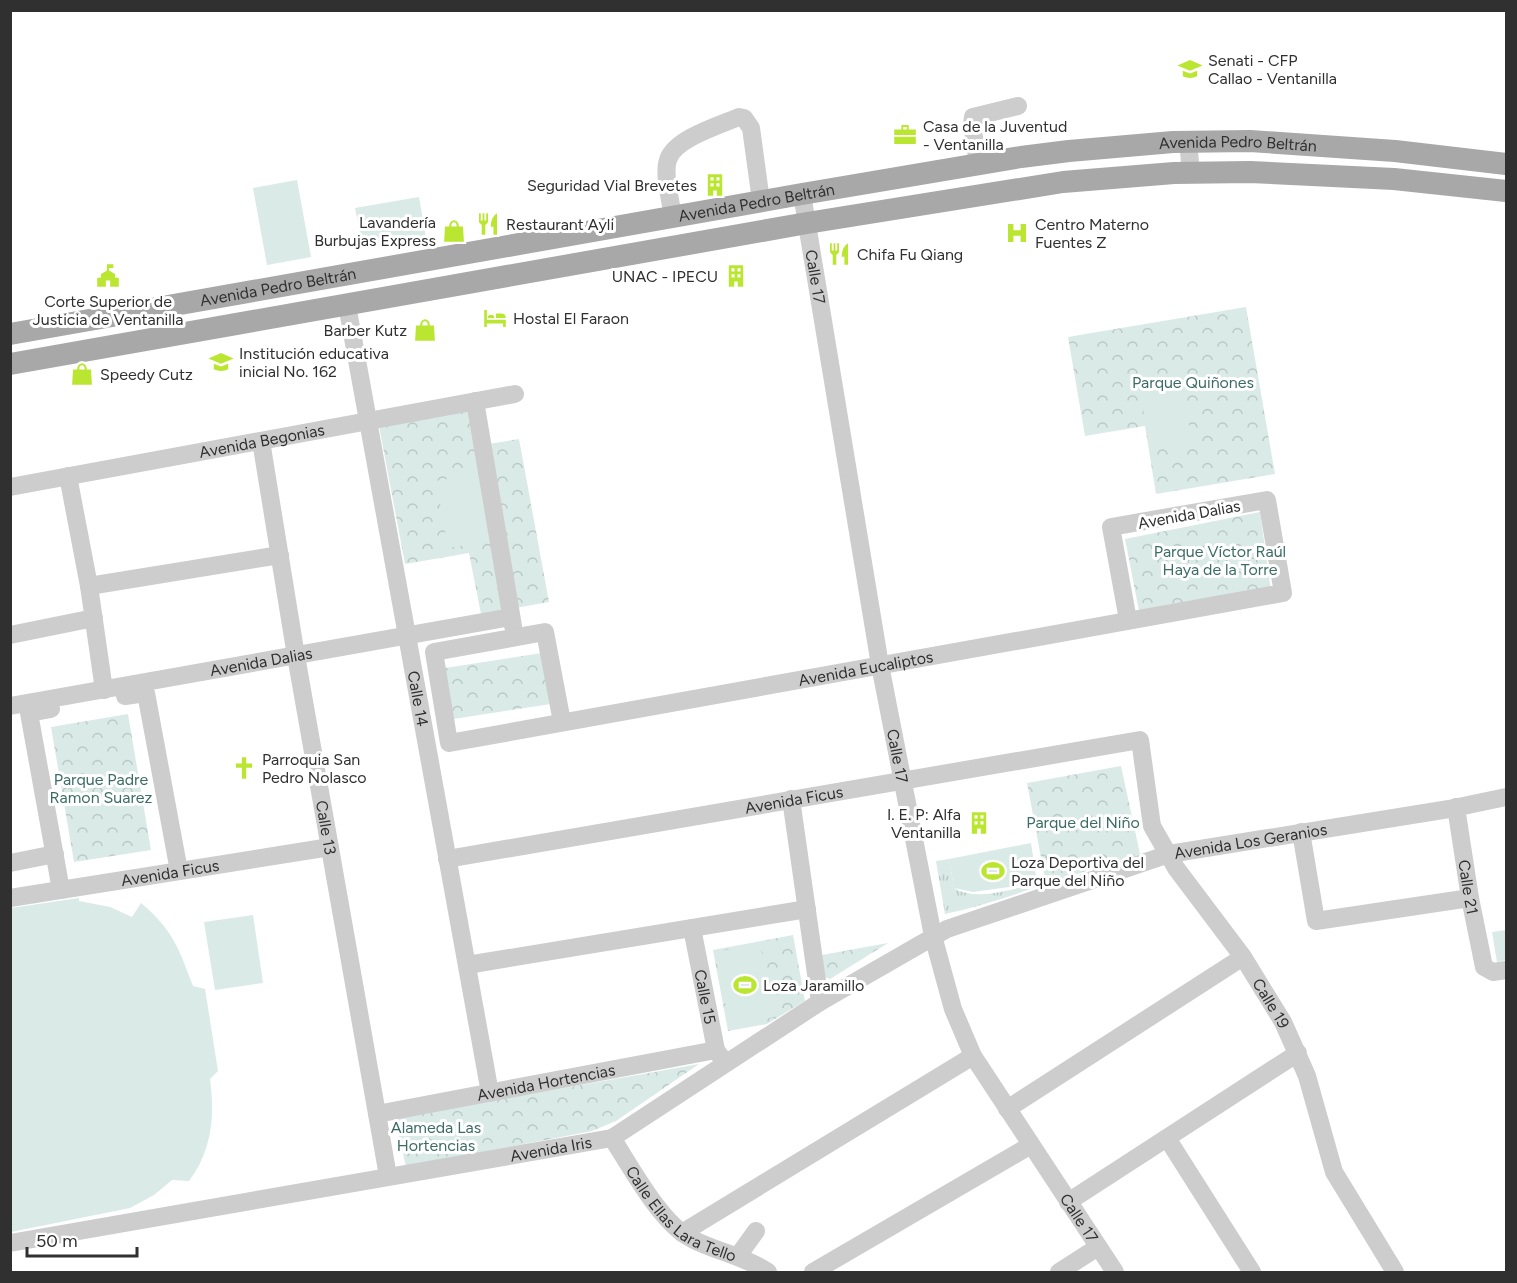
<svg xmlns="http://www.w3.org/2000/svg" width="1517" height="1283" viewBox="0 0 1517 1283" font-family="Figtree,sans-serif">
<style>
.grass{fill:url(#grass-tufts)}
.park{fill:url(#park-crowns)}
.garden{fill:#daeae6}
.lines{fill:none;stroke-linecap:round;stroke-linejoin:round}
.minor{stroke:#cdcdcd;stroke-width:18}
.major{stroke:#a8a8a8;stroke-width:22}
.labels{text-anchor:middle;stroke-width:6;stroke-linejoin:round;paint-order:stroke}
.poi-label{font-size:16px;fill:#303030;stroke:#fff;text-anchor:start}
.street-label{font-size:16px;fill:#303030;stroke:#fff}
.park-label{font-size:16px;fill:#3c6c65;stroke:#fff}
</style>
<defs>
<pattern id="grass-tufts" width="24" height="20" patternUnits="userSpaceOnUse" patternTransform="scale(1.5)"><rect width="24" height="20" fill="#daeae6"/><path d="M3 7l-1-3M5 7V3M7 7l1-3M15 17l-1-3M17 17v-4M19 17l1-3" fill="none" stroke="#bbc9c6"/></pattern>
<pattern id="park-crowns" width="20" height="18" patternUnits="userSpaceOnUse" patternTransform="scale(1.5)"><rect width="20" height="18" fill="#daeae6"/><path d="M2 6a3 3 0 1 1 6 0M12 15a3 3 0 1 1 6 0" fill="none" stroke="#bbc9c6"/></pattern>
</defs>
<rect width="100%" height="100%" fill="#fff"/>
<!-- grass -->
<path class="grass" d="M949 859 954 888C977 902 1013 889 1037 883L1039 886C1009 897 977 907 945 914L936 861Z"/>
<!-- park -->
<path class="park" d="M1246 307 1275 474 1156 494 1145 426 1085 436 1068 337Z
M470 409 477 446 519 439 549 602 481 614 469 553 405 564 379 426Z
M1260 512 1271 591 1140 616 1125 539Z
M542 653 551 704 453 719 445 668Z
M128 714 151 850 74 862 51 727Z
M1121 766 1140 854 1046 884 1027 783Z
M793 935 805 1001 767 1024 728 1031 713 950Z
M888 943 830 979 825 977 822 955Z
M699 1064 616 1121 592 1131 406 1167 395 1118Z"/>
<!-- garden -->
<path class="garden" d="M297 180 311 257 267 265 253 188Z
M419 197 426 237 363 248 355 208Z
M1181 378 1192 444 1150 451 1139 384Z
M481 473 493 540 448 548 436 481Z
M1031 843 1037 883 973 892 954 888 949 859Z
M79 898V901L110 907 132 917 141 903C173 930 179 949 193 986L205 989 218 1071 210 1079C215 1116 212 1150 189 1181L172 1180 154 1195 130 1208 11 1232V908Z
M253 915 263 983 215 990 204 922Z
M1506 930V960L1497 962 1492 932Z
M760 943 774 1017 730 1026 715 952Z"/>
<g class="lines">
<!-- minor -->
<g class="minor">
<path d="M1188 141 1191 173"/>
<path d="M978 164 972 124 973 117 1018 106"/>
<path id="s1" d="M802 194 880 665 933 936 953 1009 973 1056 1115 1272"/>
<path d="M673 217C671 202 663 174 668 160 674 139 720 125 739 117L744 118 751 128 761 201"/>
<path id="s2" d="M347 305 490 1093"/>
<path d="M475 401 513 626"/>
<path id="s3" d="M261 441 296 656 388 1176"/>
<path d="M68 476 89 586 104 690"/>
<path id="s4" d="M10 487 515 394"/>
<path d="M89 586 280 555"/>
<path d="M10 635 94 618"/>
<path d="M125 696 146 693 179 871"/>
<path id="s5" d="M10 706 511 617"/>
<path d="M51 709 29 713 61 890"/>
<path id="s6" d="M562 722 545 632 434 652 449 743 1283 593 1267 500 1111 527 1128 620"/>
<path d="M791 799 820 1002"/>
<path id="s7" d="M1456 807 1470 898 1484 967 1493 972 1506 970"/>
<path d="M1301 832 1316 921 1470 898"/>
<path id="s8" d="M447 859 1140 740 1152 826 1176 868 1243 957 1283 1022 1307 1076 1334 1172 1395 1272"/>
<path d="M10 863 55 854"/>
<path id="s9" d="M10 898 330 847"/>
<path id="s10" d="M692 928 716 1050 723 1060"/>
<path d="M467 965 807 909"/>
<path d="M1007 1109 1243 957"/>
<path id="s11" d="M377 1114 716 1050"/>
<path id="s12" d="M612 1138C631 1167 661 1224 692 1239 717 1252 744 1256 768 1272"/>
<path d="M1167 1138 1252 1272"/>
<path d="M1068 1202 1298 1053"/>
<path d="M682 1233 973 1056"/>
<path id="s13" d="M10 1243 612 1138 820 1002 947 929 1169 854 1449 809 1506 797"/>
<path d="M738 1256 756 1231"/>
<path d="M813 1272 1031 1145"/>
<path d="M1059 1272 1098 1247"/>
</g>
<!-- major -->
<g class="major">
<path id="s14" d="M10 334 802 194 1021 157 1069 151 1173 142 1250 141 1395 151 1506 164"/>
<path d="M10 364 807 223 1063 182 1174 173 1250 172 1394 179 1506 191"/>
</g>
</g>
<!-- icons -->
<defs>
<g id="university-bare" transform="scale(1.8)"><path d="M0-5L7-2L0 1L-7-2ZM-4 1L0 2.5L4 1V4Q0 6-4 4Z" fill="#bae632" stroke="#fff" stroke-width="2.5" paint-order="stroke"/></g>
<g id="office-bare" transform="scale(1.8)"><path d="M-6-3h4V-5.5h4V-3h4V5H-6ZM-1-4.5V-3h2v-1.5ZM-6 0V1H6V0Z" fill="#bae632" stroke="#fff" stroke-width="2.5" paint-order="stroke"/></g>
<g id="building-bare" transform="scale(1.8)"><path d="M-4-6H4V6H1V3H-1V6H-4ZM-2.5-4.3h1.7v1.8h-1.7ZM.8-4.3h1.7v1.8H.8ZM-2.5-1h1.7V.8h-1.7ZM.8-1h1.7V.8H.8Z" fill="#bae632" stroke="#fff" stroke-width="2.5" paint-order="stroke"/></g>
<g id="restaurant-bare" transform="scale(1.8)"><path d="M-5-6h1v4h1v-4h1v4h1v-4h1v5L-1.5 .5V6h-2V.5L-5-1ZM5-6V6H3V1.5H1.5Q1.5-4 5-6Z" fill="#bae632" stroke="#fff" stroke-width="2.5" paint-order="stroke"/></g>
<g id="shop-bare" transform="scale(1.8)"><path d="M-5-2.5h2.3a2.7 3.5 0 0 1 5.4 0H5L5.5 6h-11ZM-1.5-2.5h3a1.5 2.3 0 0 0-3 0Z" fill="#bae632" stroke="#fff" stroke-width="2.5" paint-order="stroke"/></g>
<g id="hospital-bare" transform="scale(1.8)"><path d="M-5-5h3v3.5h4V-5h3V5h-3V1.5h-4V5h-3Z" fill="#bae632" stroke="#fff" stroke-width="2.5" paint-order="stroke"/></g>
<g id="civic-bare" transform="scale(1.8)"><path d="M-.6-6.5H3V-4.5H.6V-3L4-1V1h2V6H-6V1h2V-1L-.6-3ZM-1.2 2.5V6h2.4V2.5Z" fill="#bae632" stroke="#fff" stroke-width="2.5" paint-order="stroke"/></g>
<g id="hotel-bare" transform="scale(1.8)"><path d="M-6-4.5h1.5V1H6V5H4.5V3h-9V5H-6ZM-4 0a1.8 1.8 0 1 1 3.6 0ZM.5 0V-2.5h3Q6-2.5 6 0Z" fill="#bae632" stroke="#fff" stroke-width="2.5" paint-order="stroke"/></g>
<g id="school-bare" transform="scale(1.8)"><path d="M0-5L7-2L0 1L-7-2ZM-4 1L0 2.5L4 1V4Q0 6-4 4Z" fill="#bae632" stroke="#fff" stroke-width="2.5" paint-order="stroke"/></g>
<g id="church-bare" transform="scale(1.8)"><path d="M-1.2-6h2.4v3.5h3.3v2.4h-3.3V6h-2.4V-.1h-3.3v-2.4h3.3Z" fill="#bae632" stroke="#fff" stroke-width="2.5" paint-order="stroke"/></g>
<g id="stadium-bare" transform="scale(1.8)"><path d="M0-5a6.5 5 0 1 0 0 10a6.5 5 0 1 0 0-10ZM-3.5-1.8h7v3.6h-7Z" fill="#bae632" stroke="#fff" stroke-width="2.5" paint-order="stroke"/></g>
</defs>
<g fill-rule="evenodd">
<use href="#university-bare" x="1190" y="69"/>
<use href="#office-bare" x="905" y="135"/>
<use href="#building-bare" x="715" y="185"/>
<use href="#restaurant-bare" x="488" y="224"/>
<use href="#shop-bare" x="454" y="231"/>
<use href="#hospital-bare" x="1017" y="233"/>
<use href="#restaurant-bare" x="839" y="254"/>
<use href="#civic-bare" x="108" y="276"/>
<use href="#building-bare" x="736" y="276"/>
<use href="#hotel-bare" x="495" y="318"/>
<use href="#shop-bare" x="425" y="330"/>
<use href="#school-bare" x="221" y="362"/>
<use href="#shop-bare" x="82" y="374"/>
<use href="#church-bare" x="244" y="768"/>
<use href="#building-bare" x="979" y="823"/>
<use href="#stadium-bare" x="993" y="871"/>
<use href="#stadium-bare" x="745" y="985"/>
</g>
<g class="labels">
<!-- poi labels -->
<g class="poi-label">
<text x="1208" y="66">Senati - CFP<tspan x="1208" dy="18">Callao - Ventanilla</tspan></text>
<text x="923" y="132">Casa de la Juventud<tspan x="923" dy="18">- Ventanilla</tspan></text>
<text x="697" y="191" text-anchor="end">Seguridad Vial Brevetes</text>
<text x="436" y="228" text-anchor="end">Lavandería<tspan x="436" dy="18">Burbujas Express</tspan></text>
<text x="506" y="230">Restaurant Ayli</text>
<text x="1035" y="230">Centro Materno<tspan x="1035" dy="18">Fuentes Z</tspan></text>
<text x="857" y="260">Chifa Fu Qiang</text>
<text x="718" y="282" text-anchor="end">UNAC - IPECU</text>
<text x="108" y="307" text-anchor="middle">Corte Superior de<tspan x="108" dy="18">Justicia de Ventanilla</tspan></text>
<text x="513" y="324">Hostal El Faraon</text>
<text x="407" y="336" text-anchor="end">Barber Kutz</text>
<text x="239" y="359">Institución educativa<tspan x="239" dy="18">inicial No. 162</tspan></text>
<text x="100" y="380">Speedy Cutz</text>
<text x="262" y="765">Parroquia San<tspan x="262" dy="18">Pedro Nolasco</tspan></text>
<text x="961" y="820" text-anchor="end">I. E. P: Alfa<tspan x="961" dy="18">Ventanilla</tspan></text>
<text x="1011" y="868">Loza Deportiva del<tspan x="1011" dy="18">Parque del Niño</tspan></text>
<text x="763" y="991">Loza Jaramillo</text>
</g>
<!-- street labels -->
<g class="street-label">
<text dy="6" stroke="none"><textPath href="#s14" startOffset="1244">Avenida Pedro Beltrán</textPath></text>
<text dy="6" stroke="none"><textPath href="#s14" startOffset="758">Avenida Pedro Beltrán</textPath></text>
<text dy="6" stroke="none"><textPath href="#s1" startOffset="84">Calle 17</textPath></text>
<text dy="6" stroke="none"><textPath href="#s14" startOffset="272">Avenida Pedro Beltrán</textPath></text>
<text dy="6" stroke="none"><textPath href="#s4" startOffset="256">Avenida Begonias</textPath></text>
<text transform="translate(1189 514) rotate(-10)" y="6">Avenida Dalias</text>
<text dy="6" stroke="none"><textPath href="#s5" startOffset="255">Avenida Dalias</textPath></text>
<text dy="6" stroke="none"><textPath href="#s6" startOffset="720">Avenida Eucaliptos</textPath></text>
<text dy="6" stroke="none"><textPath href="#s2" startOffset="400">Calle 14</textPath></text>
<text dy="6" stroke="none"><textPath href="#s1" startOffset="570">Calle 17</textPath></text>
<text dy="6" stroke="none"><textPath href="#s8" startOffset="352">Avenida Ficus</textPath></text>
<text dy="6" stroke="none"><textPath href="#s3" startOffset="392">Calle 13</textPath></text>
<text dy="6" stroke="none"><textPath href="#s13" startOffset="1323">Avenida Los Geranios</textPath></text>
<text dy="6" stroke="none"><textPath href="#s9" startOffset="162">Avenida Ficus</textPath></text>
<text dy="6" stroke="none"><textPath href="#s7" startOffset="81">Calle 21</textPath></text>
<text dy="6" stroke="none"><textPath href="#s10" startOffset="70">Calle 15</textPath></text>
<text dy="6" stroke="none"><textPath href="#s8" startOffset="1004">Calle 19</textPath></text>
<text dy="6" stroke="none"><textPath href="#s11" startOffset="172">Avenida Hortencias</textPath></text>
<text dy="6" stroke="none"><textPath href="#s13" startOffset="549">Avenida Iris</textPath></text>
<text dy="6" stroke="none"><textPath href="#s12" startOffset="106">Calle Ellas Lara Tello</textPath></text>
<text dy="6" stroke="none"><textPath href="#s1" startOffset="1074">Calle 17</textPath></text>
</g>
<!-- park labels -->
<g class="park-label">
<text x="1193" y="388">Parque Quiñones</text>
<text x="1220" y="557">Parque Víctor Raúl<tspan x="1220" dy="18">Haya de la Torre</tspan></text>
<text x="101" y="785">Parque Padre<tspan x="101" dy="18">Ramon Suarez</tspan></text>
<text x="1083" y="828">Parque del Niño</text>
<text x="436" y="1133">Alameda Las<tspan x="436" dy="18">Hortencias</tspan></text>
</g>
</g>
<!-- border -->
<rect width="1517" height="1283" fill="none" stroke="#303030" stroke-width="24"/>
<!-- scale -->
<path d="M27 1247v9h110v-9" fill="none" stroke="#303030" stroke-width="3"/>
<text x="36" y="1247" font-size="18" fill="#303030" stroke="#ffffff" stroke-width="4.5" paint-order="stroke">50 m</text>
</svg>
